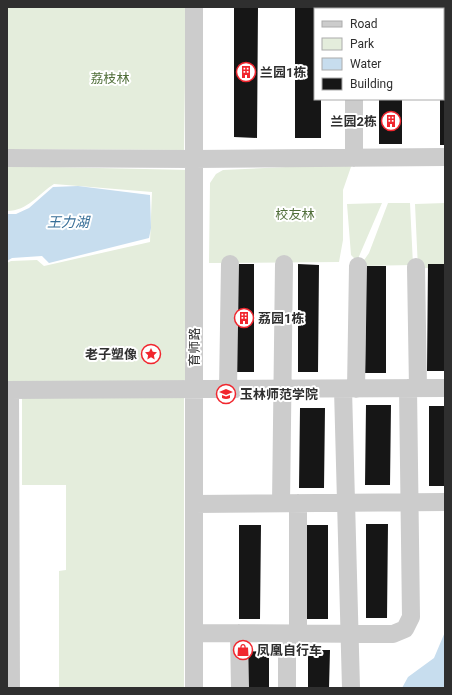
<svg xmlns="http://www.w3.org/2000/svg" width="452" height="695" viewBox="0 0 452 695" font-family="Roboto,'Noto Sans SC',sans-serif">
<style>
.green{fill:#e4eddc}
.water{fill:#c7ddee}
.building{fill:#161616}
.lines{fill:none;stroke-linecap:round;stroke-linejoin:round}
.minor{stroke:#ccc;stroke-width:18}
.labels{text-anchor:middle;stroke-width:4;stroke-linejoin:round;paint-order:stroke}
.poi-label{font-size:13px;font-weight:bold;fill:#2f2f2f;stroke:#fff;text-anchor:start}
.park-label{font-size:13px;fill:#506e39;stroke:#fff}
.street-label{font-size:13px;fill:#2f2f2f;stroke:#fff}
.water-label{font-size:14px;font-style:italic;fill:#376e97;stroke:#fff}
</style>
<rect width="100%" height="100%" fill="#fff"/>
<!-- green -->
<path class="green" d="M7 7H186L184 150 7 149Z
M352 164 343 190V240L339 262 209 263 210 183 216 174 223 170Z
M7 166 190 170 187 378 179 385H7V263L11 261 37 260 44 266 150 242 152 192 54 184C38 194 28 211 7 211Z
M382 203 357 261 351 255 347 204Z
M388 203H410L413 265 360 266 369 253Z
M445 203V266L418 269 415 204Z
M22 397H184V688H59V571L66 570V485H22Z"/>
<!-- water -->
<path class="water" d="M78 186 150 195 151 228 149 238 49 263 42 256 12 258 7 261V214H16L29 208 53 187Z
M445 632V688H402L408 677 434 658Z"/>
<!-- building -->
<path class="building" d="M234 7H258L257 138 234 137Z
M295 7H322V9H315V99H321V138H295Z
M379 7H402V9H379Z
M440 7H445V145H440V99H443V9H440Z
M379 99H402V144H379Z
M234 264H254V372H233Z
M298 264 319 265 318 372H298Z
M428 264H445V371H427Z
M366 266H386V373H365Z
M366 405H391L390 485H365Z
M429 406H445V486H429Z
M300 408H325L324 488H299Z
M366 524H388L387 618H366Z
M239 525H261L260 619H239Z
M306 525H328V619H306Z
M308 650H330L329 688H308Z
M247 651 269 652V688H247Z"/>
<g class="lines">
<!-- minor -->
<path class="minor" d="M354 9V7
M7 158 194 159 445 157
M354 158V99
M416 267 418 388
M228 389 230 264
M343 389 351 688
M356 389 358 266
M7 390 445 388
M10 390 11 688
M281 503 284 264
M298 503V634
M194 504 445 502
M194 633 393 634 405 629 411 617 408 388
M239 633 240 688
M287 634V688
M194 688V7"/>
</g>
<!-- icons -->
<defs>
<g id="building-ring" transform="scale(1)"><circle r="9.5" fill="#fff" stroke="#f1262e" stroke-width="1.5"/><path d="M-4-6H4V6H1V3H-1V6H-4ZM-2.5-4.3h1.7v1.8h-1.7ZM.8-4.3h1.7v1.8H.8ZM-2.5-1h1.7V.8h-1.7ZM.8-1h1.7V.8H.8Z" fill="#f1262e"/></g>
<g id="sight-ring" transform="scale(1)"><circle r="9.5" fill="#fff" stroke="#f1262e" stroke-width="1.5"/><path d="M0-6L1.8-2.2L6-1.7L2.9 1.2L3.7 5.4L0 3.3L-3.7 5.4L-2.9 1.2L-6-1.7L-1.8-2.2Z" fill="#f1262e"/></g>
<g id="university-ring" transform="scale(1)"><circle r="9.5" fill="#fff" stroke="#f1262e" stroke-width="1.5"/><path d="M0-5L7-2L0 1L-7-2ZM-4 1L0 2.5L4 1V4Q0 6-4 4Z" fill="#f1262e"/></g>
<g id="shop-ring" transform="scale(1)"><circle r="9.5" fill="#fff" stroke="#f1262e" stroke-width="1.5"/><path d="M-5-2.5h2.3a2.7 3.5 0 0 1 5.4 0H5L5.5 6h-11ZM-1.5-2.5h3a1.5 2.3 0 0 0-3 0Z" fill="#f1262e"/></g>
</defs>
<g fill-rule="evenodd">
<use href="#building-ring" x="246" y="72"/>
<use href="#building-ring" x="391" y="121"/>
<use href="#building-ring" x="244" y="318"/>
<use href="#sight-ring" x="151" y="354"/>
<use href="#university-ring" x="226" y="394"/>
<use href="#shop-ring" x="243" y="650"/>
</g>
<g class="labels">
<!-- poi labels -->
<g class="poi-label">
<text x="260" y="77">兰园1栋</text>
<text x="377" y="126" text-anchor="end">兰园2栋</text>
<text x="258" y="323">荔园1栋</text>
<text x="137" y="359" text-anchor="end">老子塑像</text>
<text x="240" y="399">玉林师范学院</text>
<text x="257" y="655">凤凰自行车</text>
</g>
<!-- park labels -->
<g class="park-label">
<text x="110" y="83">荔枝林</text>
<text x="295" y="219">校友林</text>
</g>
<!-- street labels -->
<g class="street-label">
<text transform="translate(194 347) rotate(-90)" y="5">育师路</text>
</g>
<!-- water labels -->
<g class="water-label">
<text x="68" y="227">王力湖</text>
</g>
</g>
<!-- border -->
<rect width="452" height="695" fill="none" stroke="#2f2f2f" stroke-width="16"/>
<!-- legend -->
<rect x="314" y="8" width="130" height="92" fill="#ffffff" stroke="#acacac"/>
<rect x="322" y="21" width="20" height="6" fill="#cccccc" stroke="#acacac"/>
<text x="350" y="28" font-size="12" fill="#2f2f2f">Road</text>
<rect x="322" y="38" width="20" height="12" fill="#e4eddc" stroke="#acacac"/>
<text x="350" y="48" font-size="12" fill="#2f2f2f">Park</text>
<rect x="322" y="58" width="20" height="12" fill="#c7ddee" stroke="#acacac"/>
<text x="350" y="68" font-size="12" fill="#2f2f2f">Water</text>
<rect x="322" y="78" width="20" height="12" fill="#161616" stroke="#acacac"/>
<text x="350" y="88" font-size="12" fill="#2f2f2f">Building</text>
</svg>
